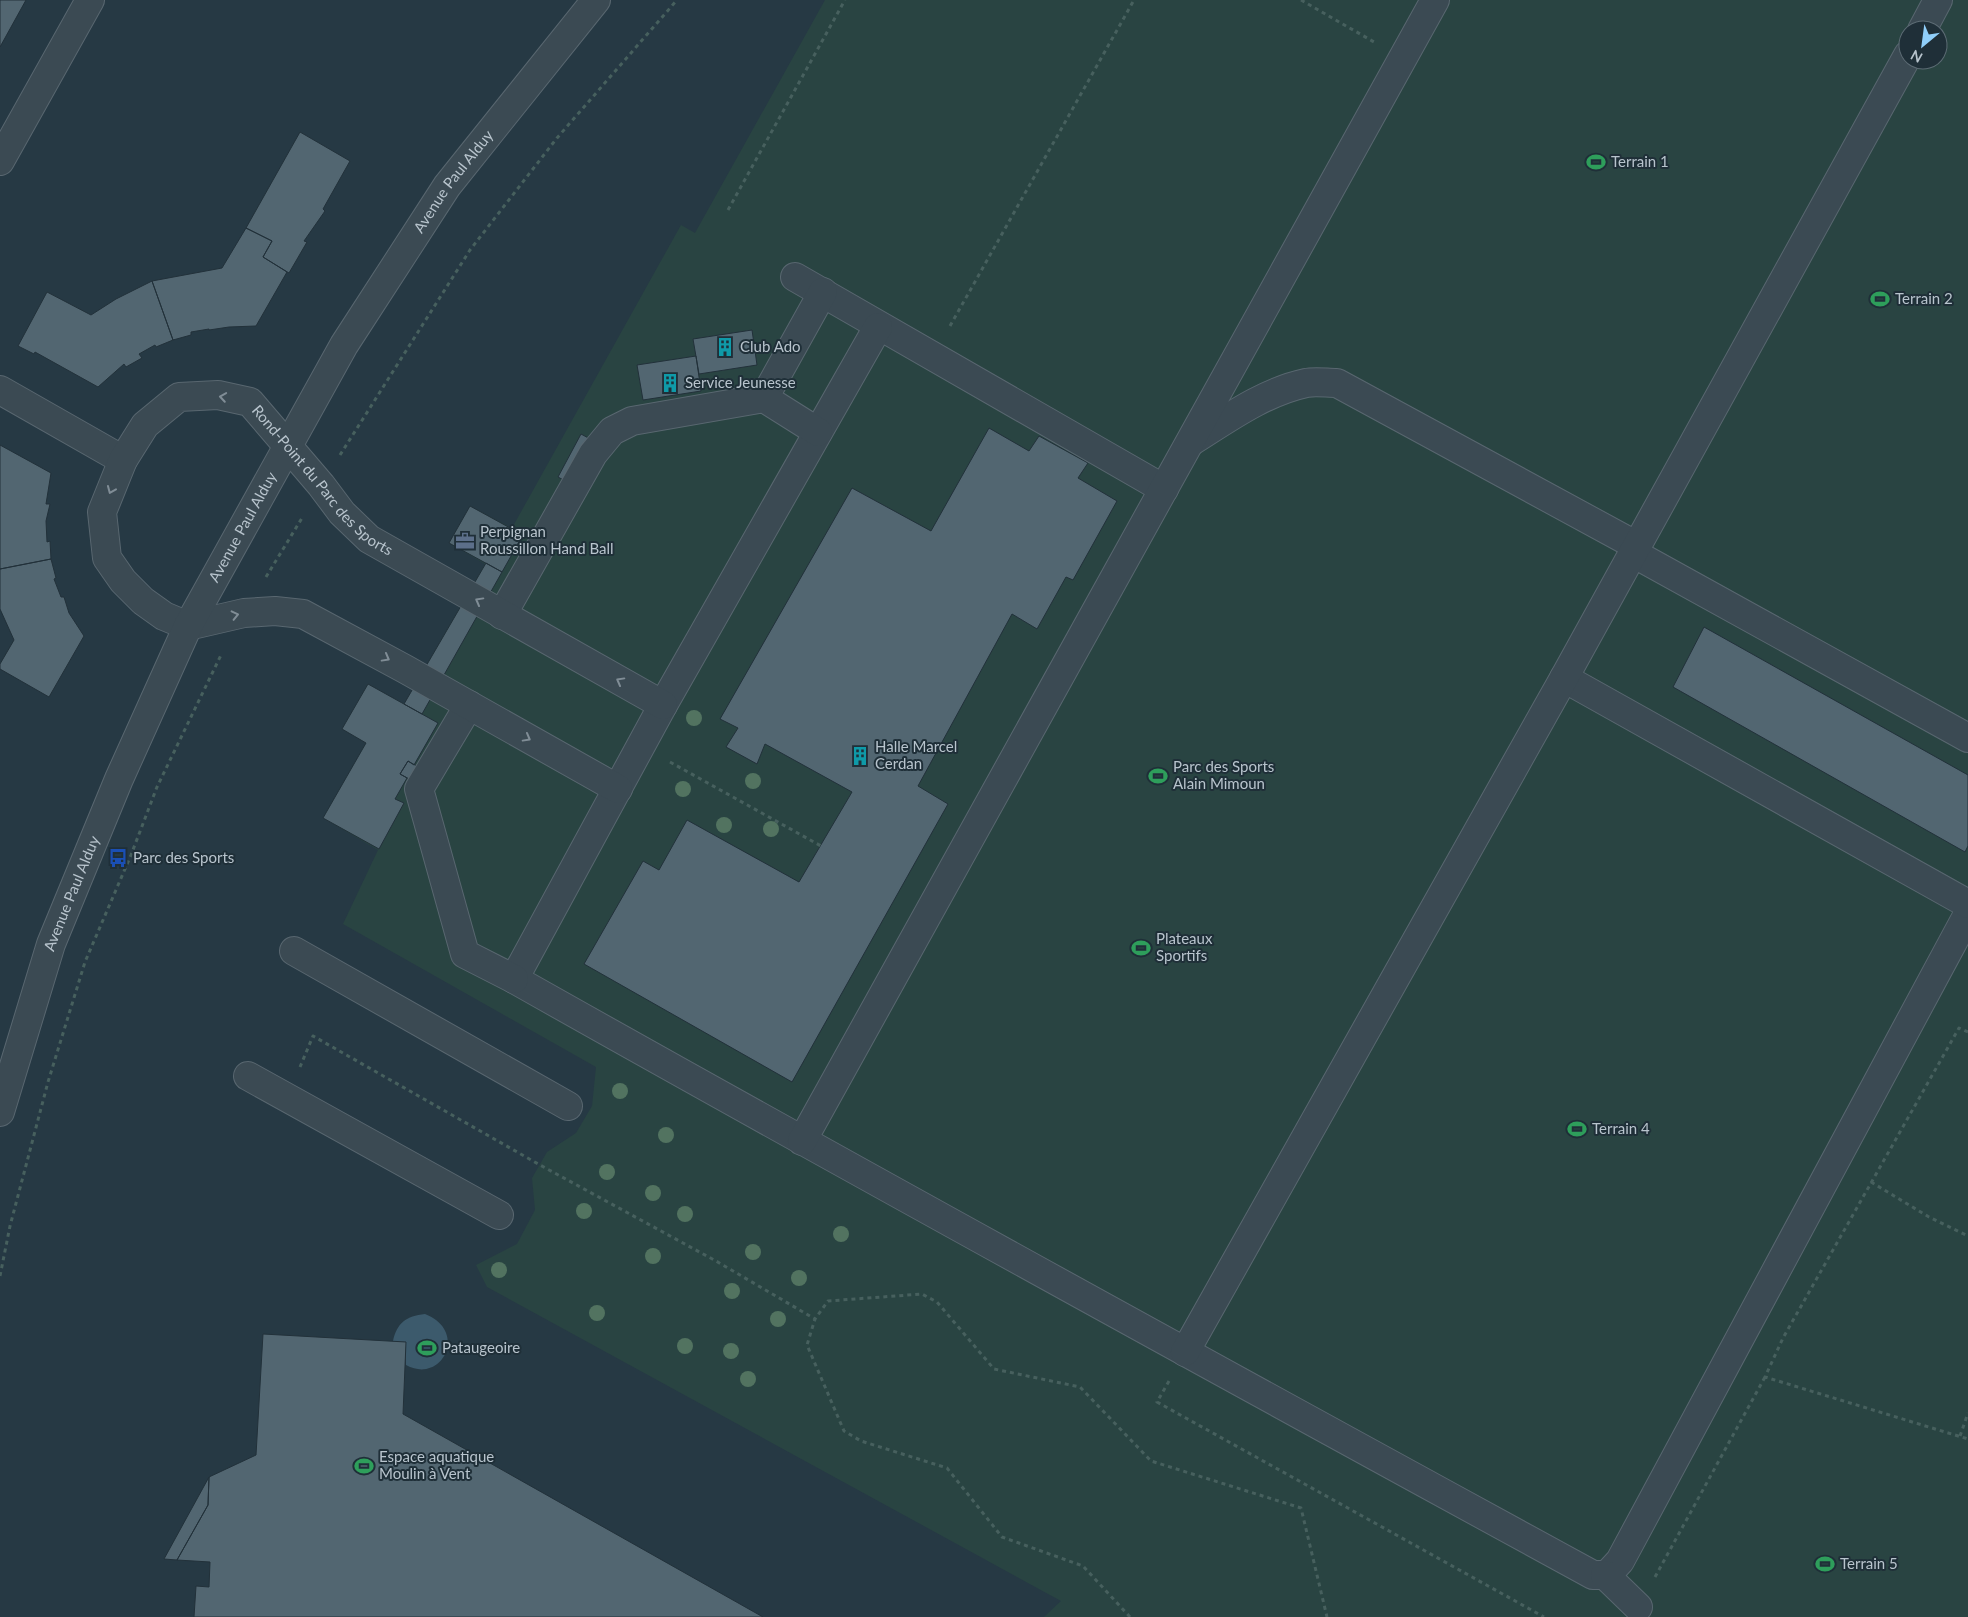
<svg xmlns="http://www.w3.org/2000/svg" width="1968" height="1617" viewBox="0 0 1968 1617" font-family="Lato,sans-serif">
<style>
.green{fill:#294442;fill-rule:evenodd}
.water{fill:#3c5a6c}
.building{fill:#526671;stroke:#22313a}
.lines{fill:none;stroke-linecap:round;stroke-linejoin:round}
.minor-casing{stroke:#596770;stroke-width:30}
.path{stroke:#47605e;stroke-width:3;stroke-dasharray:4 4;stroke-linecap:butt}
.minor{stroke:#3b4a53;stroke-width:28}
.tree{fill:#527360}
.oneway{stroke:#808d96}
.labels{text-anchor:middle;stroke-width:4;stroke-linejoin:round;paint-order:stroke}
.poi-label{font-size:15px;fill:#b8c4cd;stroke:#1f2f38;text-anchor:start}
.street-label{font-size:15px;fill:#b8c4cd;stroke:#1f2f38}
</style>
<rect width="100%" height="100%" fill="#263944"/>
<!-- green -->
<path class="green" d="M825 0H1968V1617H1044L1061 1601 487 1287 476 1265 517 1244 535 1210 532 1178 547 1152 576 1133 592 1106 596 1067 343 924 378 850 323 818 366 743 342 729 368 684 404 704 485 564 449 543 470 506 512 528 681 225 695 233ZM1908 30H1938V60H1908Z"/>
<!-- water -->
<path class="water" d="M425 1314C469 1331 442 1385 406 1365V1342L393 1341C397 1323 406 1316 425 1314Z"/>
<!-- building -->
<path class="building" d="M0 0H26L0 47Z
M300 132 350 161 323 209 325 211 304 241 307 242 289 273 263 257 272 241 246 228Z
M246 228 272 241 263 257 287 272 256 326 229 327 209 330V329L191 332V335L173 340 152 281 222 268Z
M152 281 173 340 156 347 155 345 139 354 142 358 126 367 124 364 98 387 35 352 34 354 18 346 47 292 91 315 116 299Z
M752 330 757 365 699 374 693 339Z
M696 356 701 391 643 400 637 365Z
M989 428 1029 451 1039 436 1088 463 1078 478 1117 501 1073 580 1066 577 1037 629 1012 614 918 786 948 804 792 1082 584 964 643 861 659 870 687 820 799 882 852 792 765 744 757 764 726 747 738 728 720 719 852 488 931 531Z
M581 434 592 440 569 483 558 477Z
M0 445 51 473 46 504H50L46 521 47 542 50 541 51 559 0 569Z
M470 506 523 535 502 572 449 543Z
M51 559 56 578 54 579 61 597H64L69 613 84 636 49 697 0 669V664L14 640 0 609V569Z
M486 563 502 572 422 714 404 704Z
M1704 627 1968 775V846L1965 852 1673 687Z
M368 684 438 723 414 765 408 761 400 774 407 778 395 799 404 803 379 849 323 818 366 743 342 729Z
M408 761 420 768 413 781 400 774Z
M263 1334 406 1342 403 1414 763 1617H194L196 1586 209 1587 210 1562 177 1560 208 1505 209 1477 256 1455Z
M209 1477 208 1505 177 1560 164 1559Z"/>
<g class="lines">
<!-- minor casing -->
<g class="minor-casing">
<g id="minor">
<path d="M1922 30 1938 0"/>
<path d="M0 161 90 0"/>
<path d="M795 277 1164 489"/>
<path d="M878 327 663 705 514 979C872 1181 1232 1378 1593 1575H1607L1620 1561 1968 914"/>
<path d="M0 390 123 460"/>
<path d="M764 398 823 292"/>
<path d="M1192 441C1227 419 1264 392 1306 383 1315 381 1327 383 1337 383L1637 546"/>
<path d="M1633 553 1968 738"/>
<path d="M502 615 593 454 612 431 632 421 764 398 818 432"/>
<path d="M1564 678 1968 904"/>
<path d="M469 705 419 789 465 954 514 979"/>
<path id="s1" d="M618 789 405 669 303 614 275 611 244 613 188 626 164 616 143 601 123 581 107 558 102 512 123 460 145 425 179 397 218 395 250 402 321 485 342 513 369 539 663 705"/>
<path d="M294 951 568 1106"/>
<path d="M248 1076 499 1215"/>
<path id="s2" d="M0 1112 51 944 119 779 188 626 344 345 447 186 596 0"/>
<path d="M802 1141 1435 0"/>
<path d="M1185 1352 1564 678 1908 55"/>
<path d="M1605 1575 1638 1607"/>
</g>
</g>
<!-- path -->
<path class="path" d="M1301 0 1374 42
M728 210 845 0
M950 326 1134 0
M340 455 470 250 557 138 677 0
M266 577 302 518
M670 762 821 846
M1968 1032 1959 1028 1783 1338 1765 1377 1968 1439
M300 1067 313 1036 540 1165 716 1261 815 1319
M1871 1182 1929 1217 1968 1236
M0 1276 10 1226 48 1082 85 962 131 855 157 787 222 653
M1169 1381 1157 1402 1544 1617
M1960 1436 1968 1413
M1655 1577 1765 1377
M1130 1617 1083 1566 1002 1537 947 1468 861 1441 844 1431 807 1345 815 1319 828 1301 922 1294 937 1302 994 1369 1080 1387 1151 1461 1301 1508 1327 1617"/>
<!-- minor -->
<use href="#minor" class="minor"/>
</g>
<!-- trees -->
<g class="tree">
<circle cx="694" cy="718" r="8"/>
<circle cx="753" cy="781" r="8"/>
<circle cx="683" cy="789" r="8"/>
<circle cx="724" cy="825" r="8"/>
<circle cx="771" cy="829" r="8"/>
<circle cx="620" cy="1091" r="8"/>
<circle cx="666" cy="1135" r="8"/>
<circle cx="607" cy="1172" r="8"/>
<circle cx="653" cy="1193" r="8"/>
<circle cx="584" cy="1211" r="8"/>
<circle cx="685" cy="1214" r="8"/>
<circle cx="841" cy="1234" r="8"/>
<circle cx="753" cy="1252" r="8"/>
<circle cx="653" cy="1256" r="8"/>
<circle cx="499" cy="1270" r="8"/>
<circle cx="799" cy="1278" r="8"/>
<circle cx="732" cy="1291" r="8"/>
<circle cx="597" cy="1313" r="8"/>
<circle cx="778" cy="1319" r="8"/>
<circle cx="685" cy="1346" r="8"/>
<circle cx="731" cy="1351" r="8"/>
<circle cx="748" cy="1379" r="8"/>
</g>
<!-- one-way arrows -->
<defs><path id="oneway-chevron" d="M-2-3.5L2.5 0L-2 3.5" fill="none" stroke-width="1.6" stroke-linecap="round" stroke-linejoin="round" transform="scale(1.25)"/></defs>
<g class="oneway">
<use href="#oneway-chevron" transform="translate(223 397) rotate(-171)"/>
<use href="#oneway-chevron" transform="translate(111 490) rotate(113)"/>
<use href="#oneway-chevron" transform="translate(479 601) rotate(-151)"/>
<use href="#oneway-chevron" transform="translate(235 615) rotate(-13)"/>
<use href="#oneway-chevron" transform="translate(386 658) rotate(29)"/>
<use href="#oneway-chevron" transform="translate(620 681) rotate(-151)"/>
<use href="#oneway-chevron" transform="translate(527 738) rotate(29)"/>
</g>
<!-- icons -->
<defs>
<g id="stadium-bare" transform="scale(1.5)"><path d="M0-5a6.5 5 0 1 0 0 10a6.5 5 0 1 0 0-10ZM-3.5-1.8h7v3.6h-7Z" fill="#2e9e5b" stroke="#1f2f38" stroke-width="2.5" paint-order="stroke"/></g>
<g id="building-bare" transform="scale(1.5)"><path d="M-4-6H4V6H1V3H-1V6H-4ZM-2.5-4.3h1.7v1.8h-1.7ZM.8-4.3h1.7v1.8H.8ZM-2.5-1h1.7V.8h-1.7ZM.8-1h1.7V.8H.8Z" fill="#0f9aa8" stroke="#1f2f38" stroke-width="2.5" paint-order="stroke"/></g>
<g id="office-bare" transform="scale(1.5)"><path d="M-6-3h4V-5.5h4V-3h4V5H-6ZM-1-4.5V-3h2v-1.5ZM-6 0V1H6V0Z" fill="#5c6f8a" stroke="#1f2f38" stroke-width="2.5" paint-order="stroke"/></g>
<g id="bus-bare" transform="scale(1.5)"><path d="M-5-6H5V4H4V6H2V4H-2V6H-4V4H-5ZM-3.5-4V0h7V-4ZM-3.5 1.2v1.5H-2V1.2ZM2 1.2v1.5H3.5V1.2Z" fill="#1a4fb4" stroke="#1f2f38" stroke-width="2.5" paint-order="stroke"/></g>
</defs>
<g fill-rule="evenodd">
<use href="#stadium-bare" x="1596" y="162"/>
<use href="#stadium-bare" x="1880" y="299"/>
<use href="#building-bare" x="725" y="347"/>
<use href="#building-bare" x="670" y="383"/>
<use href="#office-bare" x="465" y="541"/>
<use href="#building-bare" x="860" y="756"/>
<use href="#stadium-bare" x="1158" y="776"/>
<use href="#bus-bare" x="118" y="858"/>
<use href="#stadium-bare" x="1141" y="948"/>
<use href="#stadium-bare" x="1577" y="1129"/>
<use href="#stadium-bare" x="427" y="1348"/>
<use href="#stadium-bare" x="364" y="1466"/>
<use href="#stadium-bare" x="1825" y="1564"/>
</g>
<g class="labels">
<!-- poi labels -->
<g class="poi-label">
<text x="1611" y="167">Terrain 1</text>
<text x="1895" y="304">Terrain 2</text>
<text x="740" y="352">Club Ado</text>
<text x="685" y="388">Service Jeunesse</text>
<text x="480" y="537">Perpignan<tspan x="480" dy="17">Roussillon Hand Ball</tspan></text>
<text x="875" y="752">Halle Marcel<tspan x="875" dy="17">Cerdan</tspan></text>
<text x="1173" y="772">Parc des Sports<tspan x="1173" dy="17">Alain Mimoun</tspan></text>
<text x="133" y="863">Parc des Sports</text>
<text x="1156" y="944">Plateaux<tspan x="1156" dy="17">Sportifs</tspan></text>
<text x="1592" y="1134">Terrain 4</text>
<text x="442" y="1353">Pataugeoire</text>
<text x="379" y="1462">Espace aquatique<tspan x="379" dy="17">Moulin à Vent</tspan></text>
<text x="1840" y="1569">Terrain 5</text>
</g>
<!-- street labels -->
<g class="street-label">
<text dy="5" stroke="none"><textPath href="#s2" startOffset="1040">Avenue Paul Alduy</textPath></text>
<text dy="5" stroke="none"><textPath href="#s1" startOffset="952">Rond-Point du Parc des Sports</textPath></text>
<text dy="5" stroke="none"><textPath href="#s2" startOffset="635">Avenue Paul Alduy</textPath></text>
<text dy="5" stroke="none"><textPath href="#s2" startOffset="230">Avenue Paul Alduy</textPath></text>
</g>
</g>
<!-- north arrow -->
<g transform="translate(1923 45) rotate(209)"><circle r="24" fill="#1f2f38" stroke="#5c6b74"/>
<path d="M0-4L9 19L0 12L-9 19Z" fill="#90cffa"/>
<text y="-8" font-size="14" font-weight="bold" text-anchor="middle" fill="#b8c4cd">N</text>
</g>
</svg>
